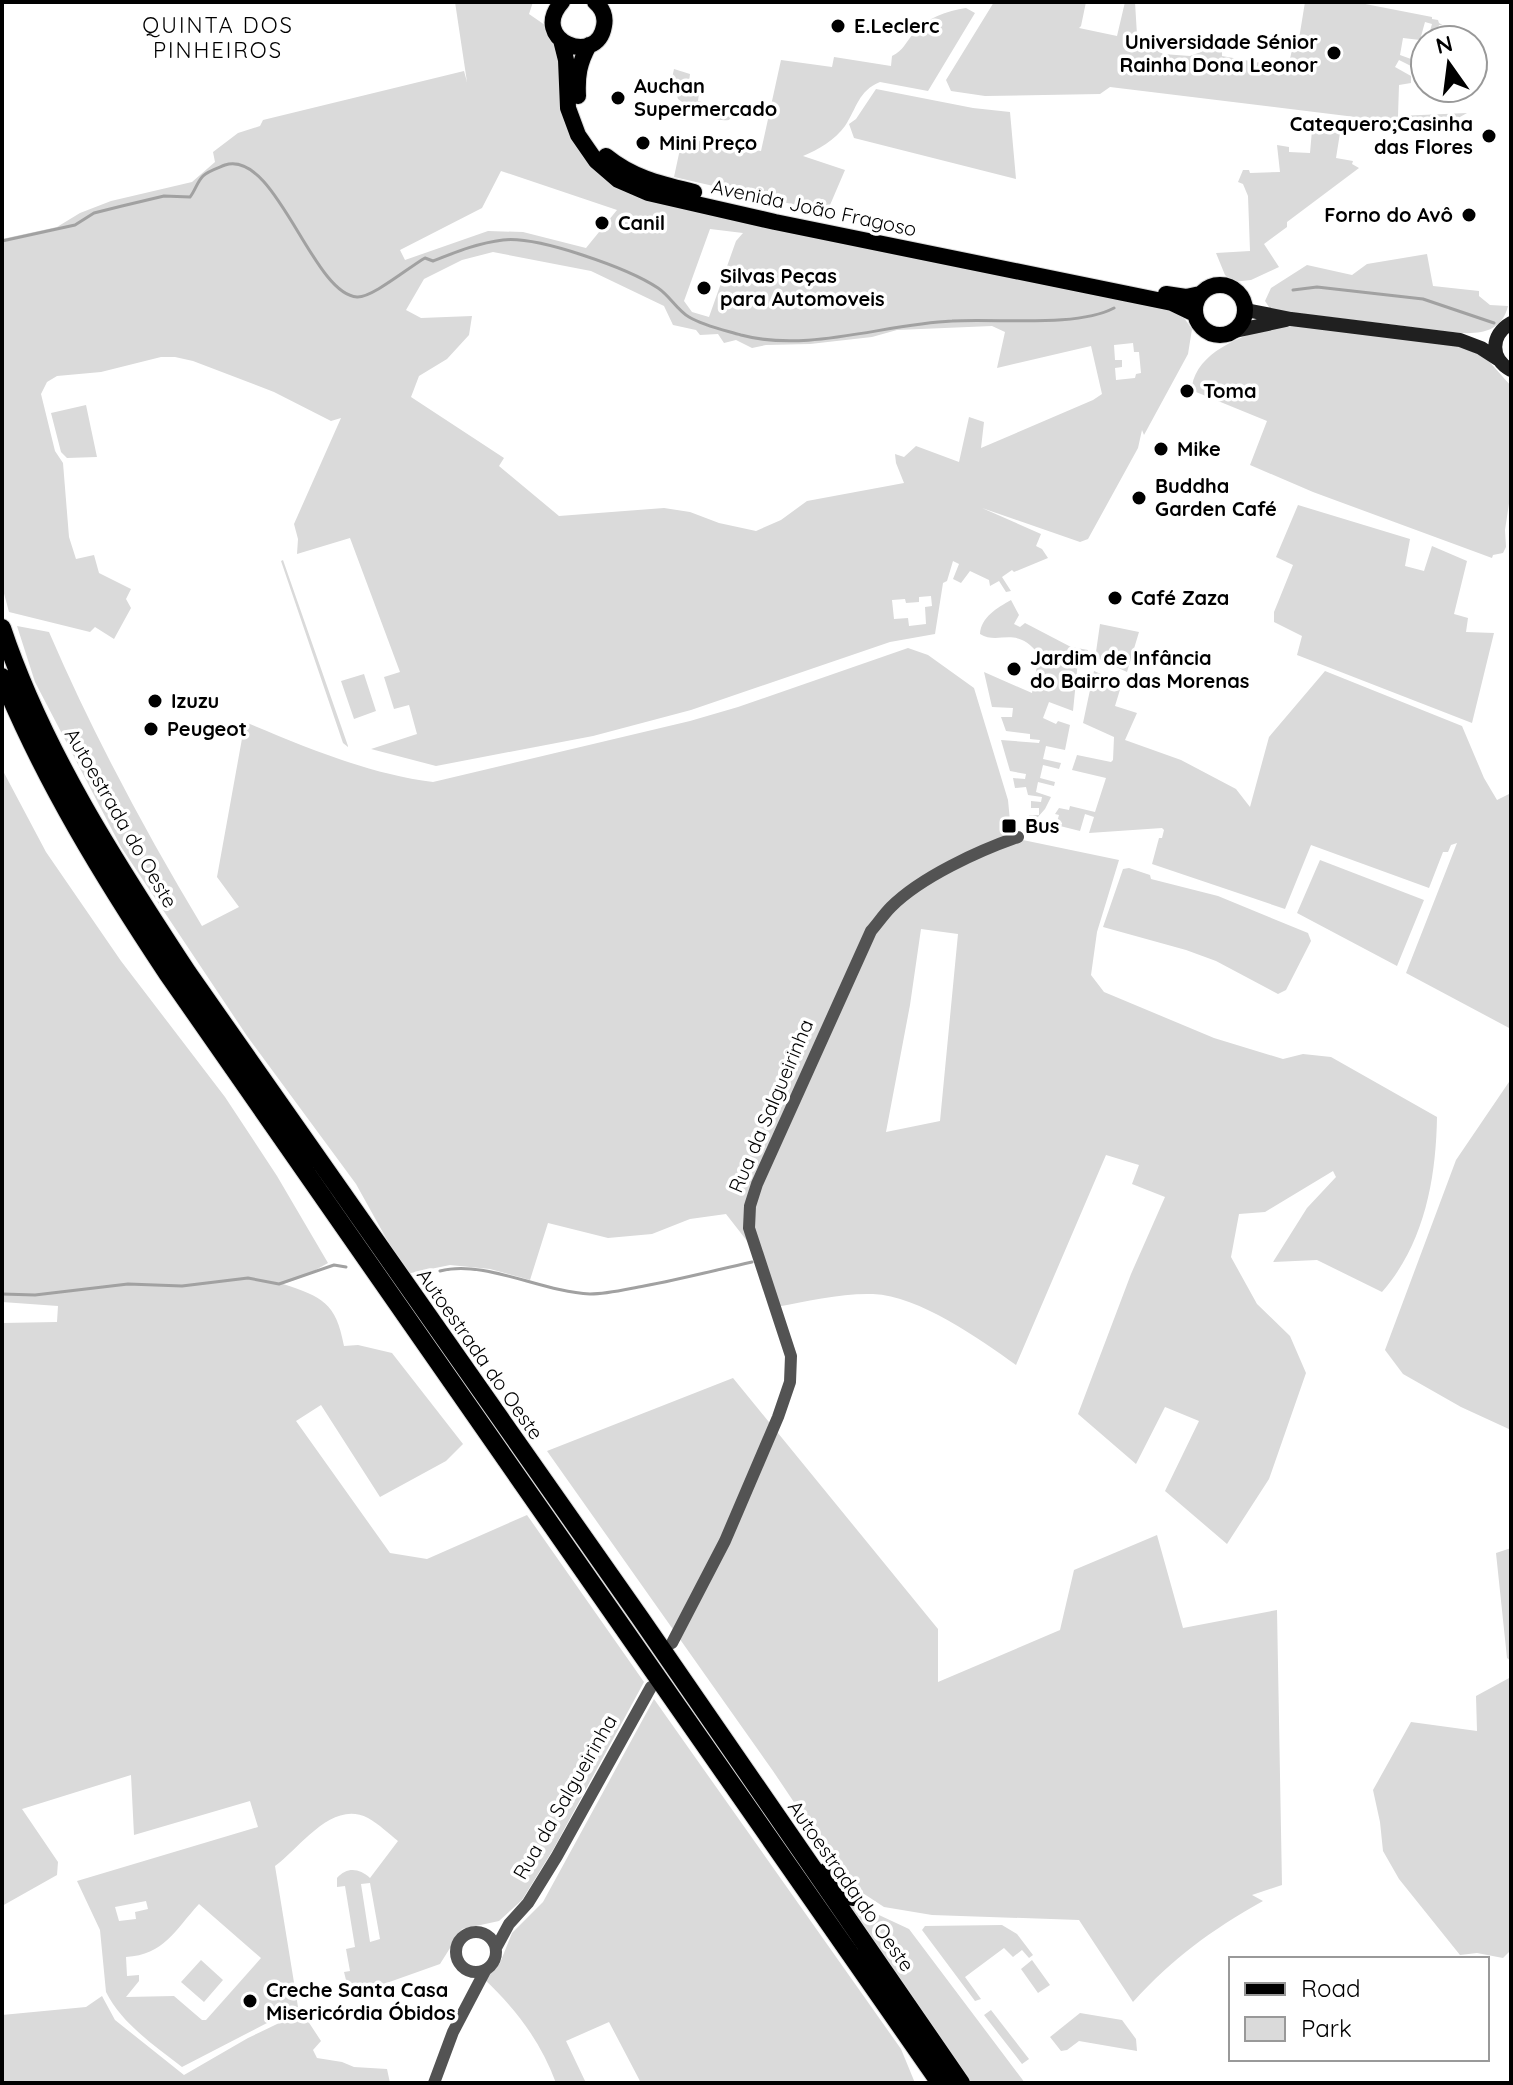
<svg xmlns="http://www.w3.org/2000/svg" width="1513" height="2085" viewBox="0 0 1513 2085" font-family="Quicksand,sans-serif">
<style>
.green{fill:#dadada;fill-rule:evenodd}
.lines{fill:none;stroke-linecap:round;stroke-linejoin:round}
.stream{stroke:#a1a1a1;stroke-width:3}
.primary-casing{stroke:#dbdbdb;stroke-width:18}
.motorway-casing{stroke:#dbdbdb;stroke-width:20}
.tertiary{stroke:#535353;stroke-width:12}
.secondary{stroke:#202020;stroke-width:14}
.primary{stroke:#000;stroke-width:16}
.motorway{stroke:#000;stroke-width:18}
.poi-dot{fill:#000;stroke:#fff;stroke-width:3}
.labels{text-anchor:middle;stroke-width:7;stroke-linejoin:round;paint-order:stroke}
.poi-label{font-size:20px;font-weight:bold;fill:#000;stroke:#fff;text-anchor:start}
.street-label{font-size:20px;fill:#000;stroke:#fff}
.neighbourhood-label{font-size:22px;letter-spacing:2px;fill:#000;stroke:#fff}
</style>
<rect width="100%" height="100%" fill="#fff"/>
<!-- green -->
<path class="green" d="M455 2H533L529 14 555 32 568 108 618 180 1179 311 1192 329 1188 354 1144 435 1142 430 1138 448 1088 539 1080 542 982 508 1041 534 1036 546 1042 549 1048 558 1014 572 1012 570 1002 577 1011 591 1006 592 999 581 990 586 989 580 970 571 961 583 953 579 959 564 953 561 947 581 943 583 935 634 890 642 691 710 593 736 436 766 371 749 417 734 409 705 394 709 384 677 400 672 350 538 297 554 298 539 294 524 341 418 331 421 274 392 193 361 175 357H161L101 372 57 376 47 382 41 394 55 451 63 463 69 537 76 559 94 555 99 573 131 589 126 599 131 608 114 639 95 627 90 632 9 612 2 586V239L57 227 80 213 111 201 192 182 215 162 213 152 238 133 260 126 263 120 464 71 467 82ZM501 171 617 210 586 248 523 232 488 231 405 260 400 250 482 208ZM710 229 743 233 736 241 709 317 692 312 684 301ZM493 252 591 271 664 306 673 325 696 330 700 335 718 334 724 343 736 340 752 348 766 345 810 344 872 337 897 330 992 326 1005 332 997 368 1091 346 1102 394 1093 400 981 448 984 422 969 417 959 462 916 446 904 457 895 454 896 463 904 483 807 501 781 520 756 531 719 523 690 512 664 508 559 516 499 466 504 458 411 397 419 376 447 359 469 335 472 316 421 318 406 310 424 279 462 260ZM1133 343 1134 352H1139L1141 373 1136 374 1135 378 1116 380 1115 368 1122 367V360H1115L1114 345ZM931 596 932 606 925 607 926 624 909 626 908 618 894 619 892 600 905 599 906 603 919 602V597Z
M994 2H1086L1081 26 1079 28 1117 36 1125 2H1135L1137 35 1142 41 1163 54 1190 56 1222 44V56L1288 68 1293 45H1298L1305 2H1355L1432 17V19L1438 20 1439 23 1451 30 1449 40H1444L1446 26 1439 25 1437 32 1430 31 1432 24 1425 22 1420 40 1403 38 1400 55 1411 59V66L1399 60 1395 67 1411 76V83L1399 85 1398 116 1467 113 1444 126 1427 130 1420 125 1110 87 1100 94 985 96 951 91 946 80Z
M966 8 975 13 928 91 880 82C858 91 857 108 845 126 835 140 818 150 803 156L845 170 827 212 674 177 680 149 677 144 690 136 700 141 761 151 781 60 832 67 834 57 891 66 892 56C904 50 905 43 914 33 926 18 947 11 966 8Z
M674 69 690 74 689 82 700 86 698 101 715 106 714 113 732 116 729 120C709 122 693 110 678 99L672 78Z
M876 89 973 108 1010 112 1016 179 854 138 849 124 856 119Z
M1312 130 1340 133 1336 158 1353 161 1352 164 1359 168 1287 222V227L1264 244 1279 267 1251 280 1233 282 1225 275 1216 253 1250 251 1248 196 1243 184 1238 182 1243 170H1249L1250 173 1280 172 1277 145 1289 147V152L1310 153Z
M1427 254 1433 286 1479 291V296L1490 305 1508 306C1502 330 1484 334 1461 333L1271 310 1265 301 1271 288 1307 265 1352 275 1367 264Z
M1285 324 1460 346 1486 358 1511 386V490L1505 530 1506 547 1503 553 1493 555 1492 558 1313 492 1250 465 1267 421 1196 392 1192 386C1198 348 1253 331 1285 324Z
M86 405 97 457 67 458 61 452 51 413Z
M1298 505 1410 539 1405 566 1424 571 1432 546 1467 561 1454 614 1468 618 1466 632 1494 633 1472 723 1297 655 1302 636 1274 622V612L1293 565 1276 557Z
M283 560 348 746V747L343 743 281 561Z
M1011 600 1019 615 1014 624 1020 627 1025 623 1071 647 1088 650 1087 655 1078 661 1073 711 1049 702 1043 718 1056 724 1058 721 1070 725 1065 750 1046 746 1043 759 1061 763 1059 769 1043 765 1040 778 1055 782 1054 786 1038 782 1036 792 1051 797 1045 809 1030 826 1029 815H1039V808H1031V801L1041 802 1042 797 1028 795 1026 787 1015 788 1013 778 1025 779 1026 774 1010 771 1001 740 1039 743 1040 740 1030 739V734L1006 731 1001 717H1012L1013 708 992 707 984 672 1032 693 1039 655C1016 624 999 646 980 634 981 617 997 608 1011 600Z
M1100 624 1139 632 1127 672 1099 659 1096 652Z
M17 626 49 632C93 734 145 831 202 926L239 907 217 877 245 722C305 747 368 774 433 782L690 721 738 707 908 648 928 655 974 688 1008 800 1010 821 1008 833 998 843 1018 839 1119 860 1097 932 1091 975 1104 992 1214 1038 1283 1059 1303 1054 1331 1057 1437 1117C1436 1180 1424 1244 1382 1292L1317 1260 1273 1262 1307 1208 1336 1177 1333 1171 1265 1212 1239 1214 1231 1257 1257 1304 1290 1336 1306 1373 1269 1479 1227 1544 1165 1491 1199 1421 1165 1407 1136 1464 1078 1414 1131 1274 1165 1197 1132 1184 1139 1165 1106 1155 1016 1365C980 1339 919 1296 873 1294 842 1293 807 1301 776 1307L758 1255 726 1214 690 1219 652 1234 608 1238 548 1223 530 1280 490 1269 450 1265 406 1274 356 1184 247 1036 121 847 35 682ZM921 929 958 934 940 1121 886 1132 910 1005Z
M1094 671 1122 683 1115 706 1137 713 1125 740 1181 760 1236 789 1250 807 1269 737 1325 671 1462 726 1484 778 1497 800 1511 793V1029L1406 973 1457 843 1451 845 1448 852H1443L1429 888 1311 845 1285 909 1152 864 1159 838H1162L1164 830 1162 828 1089 833 1094 817 1085 814 1080 831 1056 825 1059 815 1055 814 1059 808 1069 810 1070 806 1095 812 1106 778 1072 770 1077 755 1111 762 1113 760 1114 737 1083 723Z
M364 674 376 711 354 719 341 681Z
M2 769 46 852 121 961 225 1097 277 1176 328 1263 305 1276 283 1284C322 1297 336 1302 344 1346L358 1345 392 1353 463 1444 446 1461 380 1497 321 1405 296 1421 390 1553 427 1559 527 1515 644 1682 554 1848 522 1900 499 1921 462 1929 440 1964 350 1996 344 1972 350 1971 346 1949 355 1947 345 1886 337 1887V1878C347 1867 359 1868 370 1878L398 1841C389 1834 379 1824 368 1818 332 1799 300 1848 275 1866L298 2007 182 2067C154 2045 122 2024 106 1992L100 1930 77 1881 258 1827 250 1801 134 1835 131 1775 22 1809 58 1862 57 1875 2 1906V1323L57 1322 58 1306 2 1302ZM370 1883 380 1939 370 1942 361 1884ZM146 1901 148 1909 135 1912 136 1919 119 1921 115 1907ZM199 1904 261 1958 206 2020H202L174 1996 126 1997 139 1981V1975L127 1976 126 1957C164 1955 175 1930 199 1904Z
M1320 860 1424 900 1397 966 1297 913Z
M1129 868 1150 875 1151 879 1218 896 1308 933 1311 941 1286 990 1278 994 1216 961 1186 950 1103 927 1123 869Z
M1511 1079V1430L1461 1407 1403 1374 1385 1350 1456 1160Z
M733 1378 938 1629V1682L1060 1630 1074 1570 1157 1535 1183 1628 1277 1610 1282 1885 1252 1895 1263 1901C1210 1931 1174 1957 1133 2002L1079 1920 932 1915 884 1907 849 1884 773 1771 547 1451Z
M1511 1548V1661L1507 1658 1496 1553Z
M1511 1677V1950L1503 1958 1477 1953 1460 1955 1399 1879 1383 1851 1380 1822 1373 1790 1411 1722 1477 1731 1476 1696Z
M654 1699 901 2049 915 2083H641L609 2022 566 2041 586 2083H556C541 2042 516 2009 484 1979L500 1963 512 1933 543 1902Z
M836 1895 909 1929 1025 2083H972Z
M1002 1925 1017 1934 1033 1955 1029 1958 1022 1950 1013 1957 1004 1948 965 1977 981 1999 975 2001 922 1930 925 1926Z
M201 1960 223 1980 204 2002 181 1982Z
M1032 1960 1050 1985 1038 1993 1021 1969Z
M102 1996 115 2020 184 2075 248 2038 302 2012 321 2041 313 2050 317 2058 342 2062 354 2067 387 2069 390 2083H2V2015L86 2007Z
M991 2010 1029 2059 1022 2064 984 2015Z
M1080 2013 1122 2020 1136 2039 1137 2051 1079 2041 1067 2050 1061 2051 1050 2037Z"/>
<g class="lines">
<!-- stream -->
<path class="stream" d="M2 241 75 225 94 213 122 206 164 196 190 197C195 191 197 182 203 176 208 171 218 168 225 165 276 149 312 294 357 297 372 298 409 267 425 258L433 261C456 252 478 243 503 240 538 236 628 268 658 288 670 296 677 310 689 317 704 326 724 330 741 335 808 353 884 324 952 321 997 318 1076 328 1114 308
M1293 290 1317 287 1423 299 1494 323
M440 1271C483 1259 542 1292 590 1294 608 1294 627 1289 644 1286 681 1279 716 1270 752 1262
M2 1294 35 1295 128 1284 182 1286 248 1278 279 1284 334 1265 346 1267"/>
<!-- primary casing -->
<g class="primary-casing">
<path id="primary" d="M562 2C528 40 597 68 604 26 606 16 602 8 595 2
M561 40 566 60 568 108 578 135 596 161 618 180 648 193 775 222 1172 303 1195 314
M578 96C577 76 579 63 589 45
M606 156C633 178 661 184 694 192
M1195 310a25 25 0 1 1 50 0a25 25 0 1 1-50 0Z
M1166 294 1186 297 1200 294"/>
</g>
<!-- motorway casing -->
<g class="motorway-casing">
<path id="motorway" d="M2 628C43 751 117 865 188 973L641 1619 961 2083
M2 677C45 782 104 878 167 973L940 2083
M826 1872 834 1882 853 1897"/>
</g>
<!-- tertiary -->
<path class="tertiary" d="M672 1643 725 1541 778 1417 790 1382 791 1356 749 1228 750 1206 757 1184 871 931C878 923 884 914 891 907 921 877 978 851 1018 837
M456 1952a20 20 0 1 1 40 0a20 20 0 1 1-40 0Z
M496 1948 509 1924 528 1903 557 1856 651 1687
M434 2083 453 2032 485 1971"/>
<!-- secondary -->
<path class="secondary" d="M1246 310 1291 319 1460 340 1481 348 1498 359
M1511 323C1490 335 1490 359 1511 370
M1235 331 1286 320"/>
<!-- primary -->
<use href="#primary" class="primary"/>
<!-- motorway -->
<use href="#motorway" class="motorway"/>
</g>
<!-- markers -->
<g class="poi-dot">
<circle cx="838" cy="26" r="8"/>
<circle cx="1334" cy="53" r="8"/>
<circle cx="618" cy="98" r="8"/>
<circle cx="1489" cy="136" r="8"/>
<circle cx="643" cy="143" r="8"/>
<circle cx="1469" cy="215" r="8"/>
<circle cx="602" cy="223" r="8"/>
<circle cx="704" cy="288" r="8"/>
<circle cx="1187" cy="391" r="8"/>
<circle cx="1161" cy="449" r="8"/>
<circle cx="1139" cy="498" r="8"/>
<circle cx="1115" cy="598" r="8"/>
<circle cx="1014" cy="669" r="8"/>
<circle cx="155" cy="701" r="8"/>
<circle cx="151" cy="729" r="8"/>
<rect x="1001" y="818" width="16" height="16" rx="4"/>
<circle cx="250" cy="2001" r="8"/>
</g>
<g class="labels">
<!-- poi labels -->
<g class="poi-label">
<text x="854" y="33">E.Leclerc</text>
<text x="1318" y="49" text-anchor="end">Universidade Sénior<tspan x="1318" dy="23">Rainha Dona Leonor</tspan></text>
<text x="634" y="93">Auchan<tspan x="634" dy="23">Supermercado</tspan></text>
<text x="1473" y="131" text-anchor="end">Catequero;Casinha<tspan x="1473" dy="23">das Flores</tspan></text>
<text x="659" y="150">Mini Preço</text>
<text x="1453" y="222" text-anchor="end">Forno do Avô</text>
<text x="618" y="230">Canil</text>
<text x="720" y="283">Silvas Peças<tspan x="720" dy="23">para Automoveis</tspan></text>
<text x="1203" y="398">Toma</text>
<text x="1177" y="456">Mike</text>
<text x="1155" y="493">Buddha<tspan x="1155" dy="23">Garden Café</tspan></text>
<text x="1131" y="605">Café Zaza</text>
<text x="1030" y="665">Jardim de Infância<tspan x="1030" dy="23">do Bairro das Morenas</tspan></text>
<text x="171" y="708">Izuzu</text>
<text x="167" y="736">Peugeot</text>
<text x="1025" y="833">Bus</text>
<text x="266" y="1997">Creche Santa Casa<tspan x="266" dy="23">Misericórdia Óbidos</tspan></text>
</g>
<!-- street labels -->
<g class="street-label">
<text transform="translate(814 208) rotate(12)" y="7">Avenida João Fragoso</text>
<text transform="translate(121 818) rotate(60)" y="7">Autoestrada do Oeste</text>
<text transform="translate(771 1106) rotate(-67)" y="7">Rua da Salgueirinha</text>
<text transform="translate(480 1354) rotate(55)" y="7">Autoestrada do Oeste</text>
<text transform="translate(565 1797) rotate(-60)" y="7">Rua da Salgueirinha</text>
<text transform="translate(851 1886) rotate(55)" y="7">Autoestrada do Oeste</text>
</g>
<!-- neighbourhood labels -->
<g class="neighbourhood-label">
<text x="218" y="33">QUINTA DOS<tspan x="218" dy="25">PINHEIROS</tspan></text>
</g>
</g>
<!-- border -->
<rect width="1513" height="2085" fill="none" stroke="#000000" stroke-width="8"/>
<!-- legend -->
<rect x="1229" y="1957" width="260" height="104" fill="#ffffff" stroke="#999999" stroke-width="2"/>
<rect x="1245" y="1983" width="40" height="12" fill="#000000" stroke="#999999" stroke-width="2"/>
<text x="1301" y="1997" font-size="24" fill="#000000">Road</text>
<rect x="1245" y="2017" width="40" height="24" fill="#dadada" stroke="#999999" stroke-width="2"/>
<text x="1301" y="2037" font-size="24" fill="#000000">Park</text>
<!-- north arrow -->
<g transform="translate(1449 64) rotate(346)"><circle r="38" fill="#ffffff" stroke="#999999" stroke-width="2"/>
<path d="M0-6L14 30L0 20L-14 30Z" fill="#000000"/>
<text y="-12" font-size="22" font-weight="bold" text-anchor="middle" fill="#000000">N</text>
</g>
</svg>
